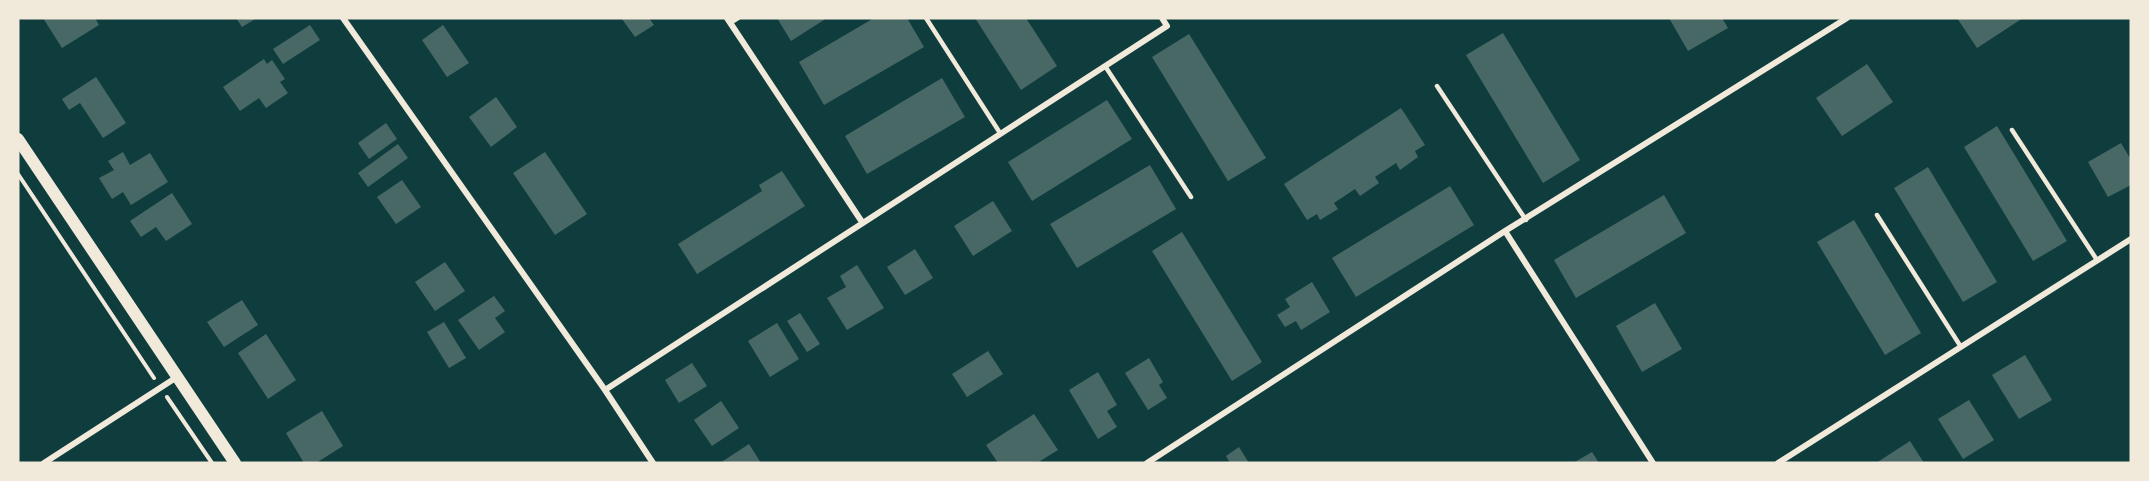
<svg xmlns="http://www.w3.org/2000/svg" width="2149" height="481" viewBox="0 0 2149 481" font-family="'Golos Text',sans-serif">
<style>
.building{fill:#486865}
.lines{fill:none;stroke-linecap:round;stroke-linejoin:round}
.path{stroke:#f1e9da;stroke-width:4}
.service{stroke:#f1e9da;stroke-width:4.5}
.minor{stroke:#f1e9da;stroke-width:6}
.secondary{stroke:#f1e9da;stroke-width:12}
</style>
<rect width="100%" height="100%" fill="#0f3d3e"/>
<!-- building -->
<path class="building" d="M43 18H95L99 25 62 48Z
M236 18H257L242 27Z
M624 18H649L654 25 635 37 622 19Z
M777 18H827L791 41Z
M874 18H907L924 47 824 105 799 62Z
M975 18H1026L1057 66 1021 90Z
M1669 18H1722L1728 28 1688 51Z
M1957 18H2023L1977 48Z
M310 25 320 40 283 64 273 49Z
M443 25 469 63 447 77 422 40Z
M1503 33 1580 160 1543 183 1466 55Z
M1189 34 1266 158 1228 181 1152 57Z
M264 59 267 64 272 60 285 79 280 82 288 93 266 108 259 98 240 111 223 87Z
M1867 64 1893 102 1842 136 1816 98Z
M96 77 126 123 103 138 80 103 69 110 62 99Z
M942 78 965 117 867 174 845 136Z
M496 97 517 127 491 147 469 117Z
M1107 100 1132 139 1032 201 1008 162Z
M1401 108 1425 145 1415 151 1418 157 1400 170 1396 163 1375 177 1379 183 1360 196 1355 189 1334 203 1338 209 1320 220 1317 214 1307 220 1284 184Z
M386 123 397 139 369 159 358 143Z
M1997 126 2067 241 2033 261 1964 147Z
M2121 143 2131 160V185L2108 197 2088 162Z
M398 144 408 158 368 187 358 173Z
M123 152 130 165 150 153 168 182 131 205 123 192 112 199 99 178 114 170 108 161Z
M545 152 587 214 555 235 513 173Z
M1150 165 1176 209 1077 268 1050 224Z
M1928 167 1997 282 1963 302 1894 188Z
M782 171 805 206 697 274 678 244 762 191 759 185Z
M402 180 421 207 396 224 377 197Z
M1450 186 1474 225 1356 297 1332 258Z
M172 193 192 224 166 241 156 227 141 237 130 221Z
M1664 195 1686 233 1576 298 1554 260Z
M993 201 1012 231 973 256 954 226Z
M1854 220 1921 333 1885 355 1817 242Z
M1182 232 1262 362 1232 381 1152 251Z
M915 249 933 278 905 295 887 267Z
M445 262 465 291 435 311 415 282Z
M857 265 884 308 847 330 827 298 846 287 840 276Z
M1312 282 1330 312 1301 330 1296 321 1285 327 1277 315 1290 307 1285 299Z
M494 296 505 311 495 318 505 332 479 350 458 320Z
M242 300 258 325 224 347 207 322Z
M1655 303 1682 349 1642 372 1616 326Z
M800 313 820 344 807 352 787 321Z
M444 322 466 358 449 368 427 332Z
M777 323 799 359 770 377 748 341Z
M266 334 296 380 268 399 238 353Z
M988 351 1003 374 967 397 952 374Z
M2025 355 2052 400 2019 419 1992 375Z
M1149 358 1163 382 1159 385 1167 398 1148 410 1125 373Z
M692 363 707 386 679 403 665 380Z
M1098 372 1117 405 1107 411 1117 427 1098 439 1069 390Z
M1969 400 1994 440 1963 459 1938 419Z
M721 401 739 428 712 446 694 420Z
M322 411 343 446 316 463H304L286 433Z
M1034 414 1058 450 1037 463H998L986 445Z
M1910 441 1924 463H1876Z
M749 444 761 463H720Z
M1239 447 1249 463H1230L1226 456Z
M1592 452 1599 463H1573Z"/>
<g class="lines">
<!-- path -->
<path class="path" d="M18 174 154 378
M167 397 212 463"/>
<!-- service -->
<path class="service" d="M926 18 1000 133
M730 23 738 18
M1105 66 1191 197
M1437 86 1526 220
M2012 130 2097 260
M1877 215 1961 347"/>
<!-- minor -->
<path class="minor" d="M343 18 605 390 653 463
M727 18 862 222
M1505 231 1653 463
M605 390 1167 26 1162 18
M44 463 177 377
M1147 463 1505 231 1847 18
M1778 463 2131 239"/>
<!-- secondary -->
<path class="secondary" d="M18 139 235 463"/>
</g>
<!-- border -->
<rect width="2149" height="481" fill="none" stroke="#f1e9da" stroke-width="39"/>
</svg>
